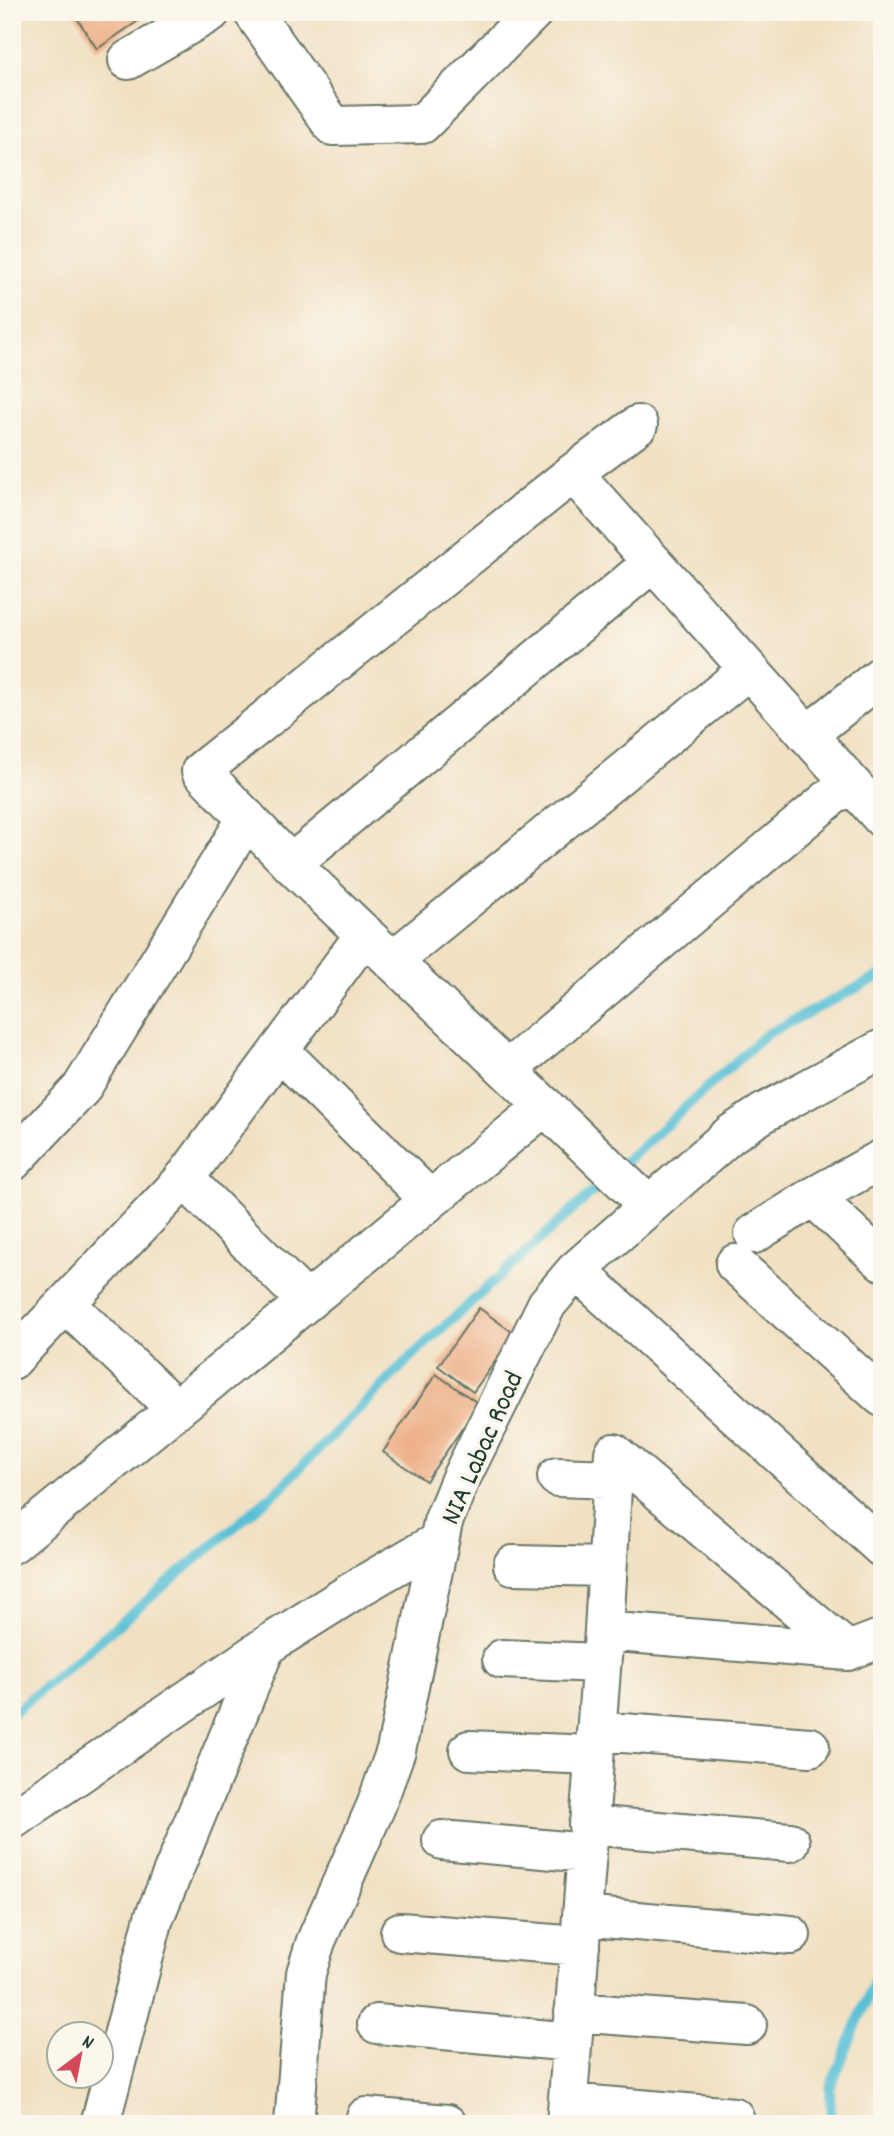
<svg xmlns="http://www.w3.org/2000/svg" width="894" height="2136" viewBox="0 0 894 2136" font-family="Dekko,sans-serif">
<style>
.lines{fill:none;stroke-linecap:round;stroke-linejoin:round}
.stream{stroke:#59c0d6;stroke-width:10}
.building{fill:#edaf86}
.minor-casing{stroke:#687666;stroke-width:42}
.minor{stroke:#fff;stroke-width:38}
.labels{text-anchor:middle;stroke-width:7;stroke-linejoin:round;paint-order:stroke}
.street-label{font-size:28px;fill:#1f3d34;stroke:#fbf7ec}
</style>
<rect width="100%" height="100%" fill="#fbf7ec"/>
<filter id="ink" filterUnits="userSpaceOnUse"><feTurbulence type="fractalNoise" baseFrequency=".0143" numOctaves="2"/><feDisplacementMap in="SourceGraphic" scale="14" xChannelSelector="R" yChannelSelector="G"/><feConvolveMatrix kernelMatrix="1 2 1 2 8 2 1 2 1" color-interpolation-filters="sRGB"/></filter>
<filter id="wash" filterUnits="userSpaceOnUse"><feTurbulence type="fractalNoise" baseFrequency=".00686" numOctaves="4" result="noise"/><feDisplacementMap in="SourceGraphic" scale="28" xChannelSelector="R" yChannelSelector="G"/><feGaussianBlur stdDeviation="1.57" result="paint"/><feColorMatrix in="noise" values="0 0 0 0 0 0 0 0 0 0 0 0 0 0 0 0 0 1.4 0 .05"/><feComposite in="paint" operator="in"/></filter>
<g filter="url(#wash)">
<rect width="100%" height="100%" fill="#f1e0c2"/>
<g class="lines">
<!-- stream -->
<path class="stream" d="M12 1714 277 1491 413 1355 765 1035 882 975
M831 2124 830 2088 882 1963"/>
</g>
<g id="blocks">
<!-- building -->
<path class="building" d="M73 12H137L141 19 97 49Z
M479 1308 515 1334 473 1392 438 1366Z
M436 1374 479 1404 426 1481 383 1452Z"/>
</g>
</g>
<g filter="url(#ink)">
<use href="#blocks" fill-opacity="0" stroke="#687666" stroke-width="2"/>
<g class="lines">
<!-- minor casing -->
<g class="minor-casing">
<path id="minor" d="M253 12 333 126 422 124 533 12
M128 60 211 12
M638 425 573 473 201 771 291 864 649 1206
M573 473 882 818
M807 735 882 675
M291 864 653 562
M392 961 749 669
M279 1050 430 1200
M507 1070 849 782
M882 1159 813 1197 882 1261
M12 1162 81 1089 247 818
M184 1178 307 1302
M754 1234 813 1197
M735 1264 882 1397
M576 1270 882 1548
M66 1304 176 1409
M12 1360 184 1179 365 934
M557 1477 612 1479
M12 1544 545 1106
M513 1565 607 1567
M604 1631 614 1453 848 1651
M502 1659 601 1663
M596 1731 810 1747
M469 1750 594 1755
M12 1820 266 1646 361 1586 439 1541
M588 1825 790 1842
M442 1840 587 1853
M582 1916 791 1935
M400 1932 580 1946
M574 2012 747 2025
M377 2024 572 2042
M568 2103 734 2117
M366 2117 447 2124
M100 2124 154 1918 266 1646
M294 2124 306 1973 316 1941 376 1806 396 1750 443 1522 459 1482 547 1304 575 1271 731 1134 765 1112 882 1049
M566 2124 604 1631 848 1651 882 1638"/>
</g>
<!-- minor -->
<use href="#minor" class="minor"/>
</g>
</g>
<g class="labels">
<!-- street labels -->
<g class="street-label">
<text transform="translate(480 1447) rotate(-66)" y="10">NIA Labac Road</text>
</g>
</g>
<!-- margin -->
<rect width="894" height="2136" fill="none" stroke="#fbf7ec" stroke-width="42"/>
<!-- north arrow -->
<g transform="translate(80 2055) rotate(32)"><circle r="33" fill="#fbf7ec" stroke="#a3ada2" stroke-width="2"/>
<path d="M0-5L12 26L0 18L-12 26Z" fill="#d1495b"/>
<text y="-10" font-size="19" font-weight="bold" text-anchor="middle" fill="#1f3d34">N</text>
</g>
</svg>
